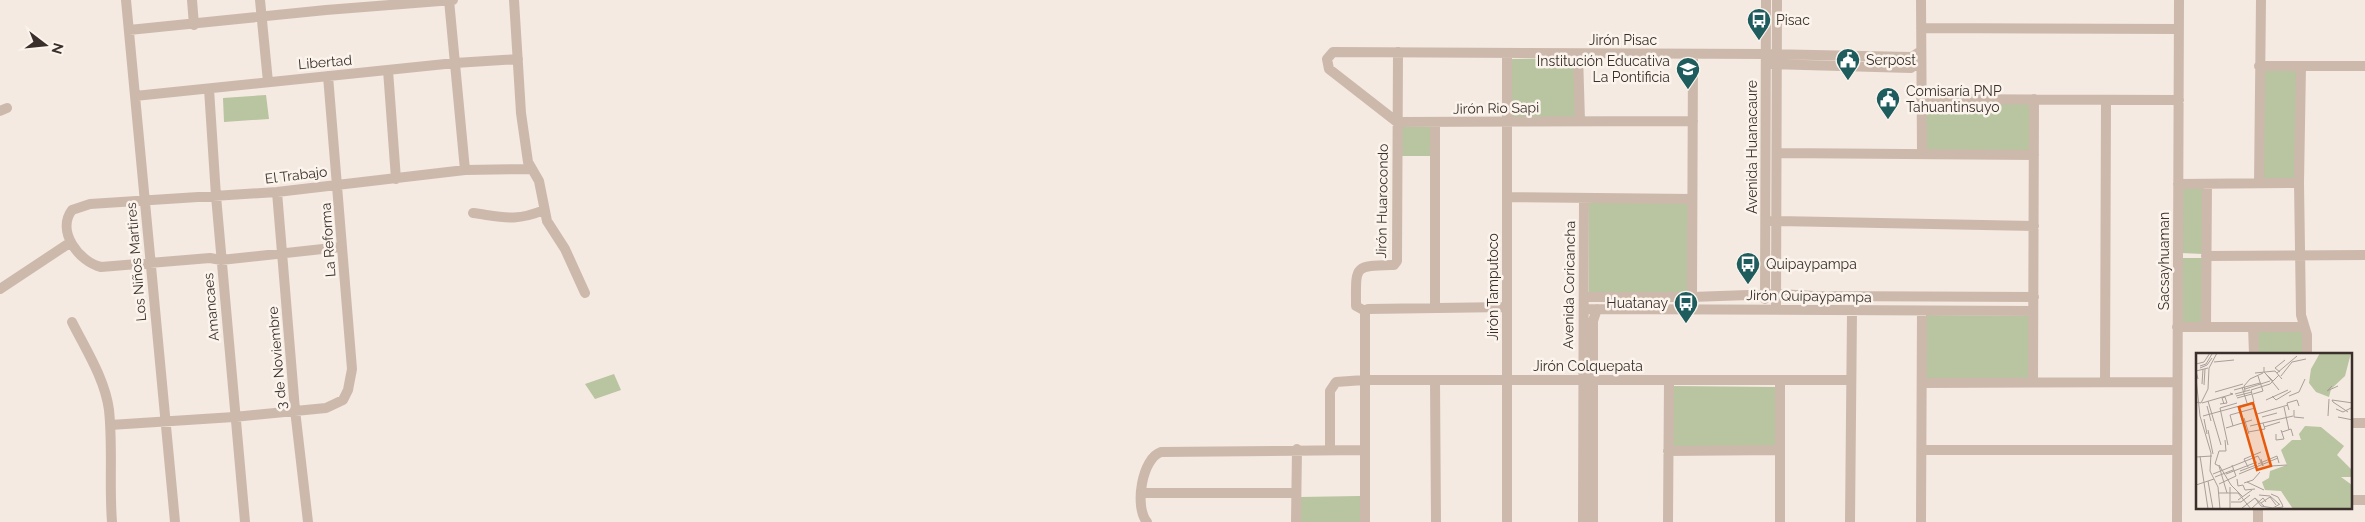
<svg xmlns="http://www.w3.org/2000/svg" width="2365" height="522" viewBox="0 0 2365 522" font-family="Raleway,sans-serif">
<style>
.green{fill:#b9c4a0}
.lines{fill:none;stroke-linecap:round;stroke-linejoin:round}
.minor{stroke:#cdb9ac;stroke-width:10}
.labels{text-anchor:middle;stroke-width:5;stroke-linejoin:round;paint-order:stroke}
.poi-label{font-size:14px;fill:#3b2f2b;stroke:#fbf4ed;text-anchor:start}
.street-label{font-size:14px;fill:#3b2f2b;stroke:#fbf4ed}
.inset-road{fill:none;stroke:#aa9f98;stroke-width:1}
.view{fill:#e8590c;fill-opacity:0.15;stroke:#e8590c;stroke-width:2.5}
.inset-edge{fill:none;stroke:#3b2f2b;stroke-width:2.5}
</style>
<rect width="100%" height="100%" fill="#f4eae1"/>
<!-- green -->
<path class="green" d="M1575 58V117H1511V59Z
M2262 69H2299L2297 181H2261Z
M266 95 269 119 224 122 223 98Z
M2030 102V153L1925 151V103Z
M1401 127H1430V156H1401Z
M2181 188H2204L2203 254 2181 253Z
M1589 203H1688V293L1589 294Z
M2180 258H2203L2204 324H2180Z
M1926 315 2029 316 2030 378 1926 379Z
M2257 331H2303V354H2257Z
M614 374 621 390 595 399 585 384Z
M1672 386 1777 387V447L1672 448Z
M1360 496 1361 522H1301L1300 497Z"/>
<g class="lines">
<!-- minor -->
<path class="minor" d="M126 0 175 522
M192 0 194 25
M260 0 268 82
M449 0 465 170
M514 0 521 113 528 162 539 181 547 221 565 249 585 293
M1921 0 1922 153
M1921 28 2179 29
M129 30 326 10 453 0
M1578 54 1580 121
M1772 64 1911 68 1921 61
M2259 66H2365
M2301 66 2299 183 2301 315 2307 335V354
M388 70 396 179
M209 89 216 196 245 522
M135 96 455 63 518 59
M1921 99 2179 100
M0 111 7 108
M1693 121 1397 122 1329 69 1327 59 1333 52 1766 54 1912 57 1921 51
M1435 123V308
M1777 153 2034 155
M2259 183 2261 0
M2178 184 2299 183
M277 192 295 410 308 522
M1507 197 1692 199
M473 213C503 217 515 222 544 210
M1772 221 2034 226
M341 247 221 260 210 258 101 267C79 262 56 231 72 210L90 204 277 192 465 170 530 169
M2206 256 2365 255
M0 289 71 242
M1584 297H1692L1776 294 1815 296 2034 297
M1692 297 1693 54
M1765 299 1766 0
M1584 309 2033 311
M1776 309 1777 0
M1365 311 1368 309 1507 307
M72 322C86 350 105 379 109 410 113 447 109 485 112 522
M2177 327H2303
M2206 327 2207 184
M2253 327 2254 354
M1435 380 1436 522
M2033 382 2034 99
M2105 382 2106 100
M1922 383 2177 382
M2351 423H2365
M110 425 234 417 326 408 343 400 348 390 352 369 328 76
M1330 449V391L1336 382 1364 380H1851
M1922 450H2177
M1668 451 1780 450
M1141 493H1296
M2351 500H2365
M1147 522C1134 507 1142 458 1161 452L1365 450
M1296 522 1297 449
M1365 522V311L1356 306C1356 265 1353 266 1394 265L1397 261 1398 52
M1507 522V53
M1583 522 1584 198
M1593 522V321L1597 309
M1668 522 1669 380
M1780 522V380
M1850 522 1852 311
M1921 522 1922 311
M2177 522 2179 0
M2258 522V508"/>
</g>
<!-- icons -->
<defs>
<g id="bus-pin" transform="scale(1.25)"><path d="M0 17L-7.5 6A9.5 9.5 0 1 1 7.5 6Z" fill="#1f5c5d" stroke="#fbf4ed"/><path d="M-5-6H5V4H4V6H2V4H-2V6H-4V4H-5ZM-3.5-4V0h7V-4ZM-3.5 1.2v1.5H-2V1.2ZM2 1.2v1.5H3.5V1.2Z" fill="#fff"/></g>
<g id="civic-pin" transform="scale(1.25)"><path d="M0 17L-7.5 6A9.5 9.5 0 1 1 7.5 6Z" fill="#1f5c5d" stroke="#fbf4ed"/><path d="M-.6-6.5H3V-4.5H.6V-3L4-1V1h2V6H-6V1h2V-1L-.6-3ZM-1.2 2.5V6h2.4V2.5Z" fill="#fff"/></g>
<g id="school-pin" transform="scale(1.25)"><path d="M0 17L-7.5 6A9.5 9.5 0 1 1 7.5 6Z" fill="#1f5c5d" stroke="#fbf4ed"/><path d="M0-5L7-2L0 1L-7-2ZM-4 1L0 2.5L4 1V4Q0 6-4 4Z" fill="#fff"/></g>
</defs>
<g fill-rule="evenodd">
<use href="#bus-pin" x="1759" y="20"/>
<use href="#civic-pin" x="1848" y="60"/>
<use href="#school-pin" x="1688" y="69"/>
<use href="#civic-pin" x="1888" y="99"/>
<use href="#bus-pin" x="1748" y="264"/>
<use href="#bus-pin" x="1686" y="303"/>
</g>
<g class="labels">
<!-- poi labels -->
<g class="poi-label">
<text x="1776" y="25">Pisac</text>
<text x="1866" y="65">Serpost</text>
<text x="1670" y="66" text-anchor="end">Institución Educativa<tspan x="1670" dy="16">La Pontificia</tspan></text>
<text x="1906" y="96">Comisaría PNP<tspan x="1906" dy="16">Tahuantinsuyo</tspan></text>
<text x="1766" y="269">Quipaypampa</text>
<text x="1668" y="308" text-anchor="end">Huatanay</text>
</g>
<!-- street labels -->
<g class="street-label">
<text x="1623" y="45">Jirón Pisac</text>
<text transform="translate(325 62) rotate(-5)" y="5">Libertad</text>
<text transform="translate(1496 108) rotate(-1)" y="5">Jirón Rio Sapi</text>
<text transform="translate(1752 147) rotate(-90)" y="5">Avenida Huanacaure</text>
<text transform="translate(296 175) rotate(-7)" y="5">El Trabajo</text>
<text transform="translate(1382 201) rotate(-89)" y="5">Jirón Huarocondo</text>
<text transform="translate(328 240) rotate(-94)" y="5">La Reforma</text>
<text transform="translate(2164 261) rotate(-90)" y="5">Sacsayhuaman</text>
<text transform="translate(136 262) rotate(-95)" y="5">Los Niños Martires</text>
<text transform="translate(1569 285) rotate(-89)" y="5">Avenida Coricancha</text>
<text transform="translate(1493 287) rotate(-90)" y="5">Jirón Tamputoco</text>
<text transform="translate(1809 296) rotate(1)" y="5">Jirón Quipaypampa</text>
<text transform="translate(211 307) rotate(-95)" y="5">Amancaes</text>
<text transform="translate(277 358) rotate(-95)" y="5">3 de Noviembre</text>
<text x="1588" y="371">Jirón Colquepata</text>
</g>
</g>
<!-- overview -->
<g transform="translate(2196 353)">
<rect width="156" height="156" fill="#f4eae1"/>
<path d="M124 0H155L149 23 135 36 133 44 120 39 113 30 115 16ZM109 73 125 74 148 93 141 102 156 117V124H145L156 132V156H97L85 138 69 137 66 129 73 125 74 118 91 112 85 97 96 87H105L103 81Z" fill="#b9c4a0"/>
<path class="inset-road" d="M18 9 38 7M0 11 8 9 14 0M4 13 10 11 16 1M68 14V19L77 28M4 15 11 12 16 5M84 19 79 15 89 7M59 20 79 18 86 26M81 20 101 3M70 21 83 37M85 23 96 9 110 6M0 25 4 63 15 100 14 118 22 134 24 156M2 26 0 18 12 15M6 31 7 16M8 32 9 16M136 33 131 38 142 33M46 34 51 50M49 36 74 28M38 37 64 30M49 38 48 33 54 26 67 20M19 39 47 31M39 41 54 37M57 41 67 38 62 23M40 43 56 39M76 43 80 47 95 38M93 43 103 39 109 26M41 45 56 41M70 47 92 37M12 48 25 92M0 49 5 50 12 36 13 15 21 0M6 50 37 41 34 40M24 51 31 50 29 44 26 45 28 51M11 53 15 68M58 53 65 77M42 54 47 70M88 54 93 77M140 56 147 59 155 55M93 57 91 50 101 47 103 53M98 57V64L108 65M152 59 137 49 136 47 157 50M61 61 92 52M7 63 58 49 55 37 74 31 83 22M132 63 133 46M66 64 81 60M142 64 157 67M48 65 53 81M8 66 11 81M37 73 34 62 59 55M54 73 97 63M68 74 84 69M30 75 56 67M12 77 17 101M52 79 69 76 67 70M86 79 95 76 97 83M80 81V87L88 86 85 77M29 87 30 98H23L19 111 23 113 31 140M32 92 24 55 41 50M4 103 12 156M62 103 67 113 65 106M0 104 16 103M62 111 81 103 83 110M23 112 35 132 47 144M75 113 91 112M52 114 48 106 65 99M44 118 60 112M17 121 62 103M30 121 61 109M43 121 82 105M19 124 37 117M41 126 42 133 47 132 49 137 59 136M12 128 17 156M51 129 68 137M48 130 57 127 64 119M23 131 40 123 36 112M0 132 18 126M34 134V156M22 140H42L55 156M75 141 82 144 86 151 87 154 79 155M63 142 74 143 83 151M59 145 65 153 77 155 84 151M42 147 56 137M35 149H45L54 142M65 150 74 144 80 152M46 155 59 145 68 153M55 156 67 145 70 149"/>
<path class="view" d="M57 50 75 113 61 117 43 54Z"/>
<rect width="156" height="156" class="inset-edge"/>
</g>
<!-- north arrow -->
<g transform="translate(45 45) rotate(106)" stroke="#fbf4ed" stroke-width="4" paint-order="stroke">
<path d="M0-4L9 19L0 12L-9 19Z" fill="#3b2f2b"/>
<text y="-8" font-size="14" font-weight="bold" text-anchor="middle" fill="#3b2f2b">N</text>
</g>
</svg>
